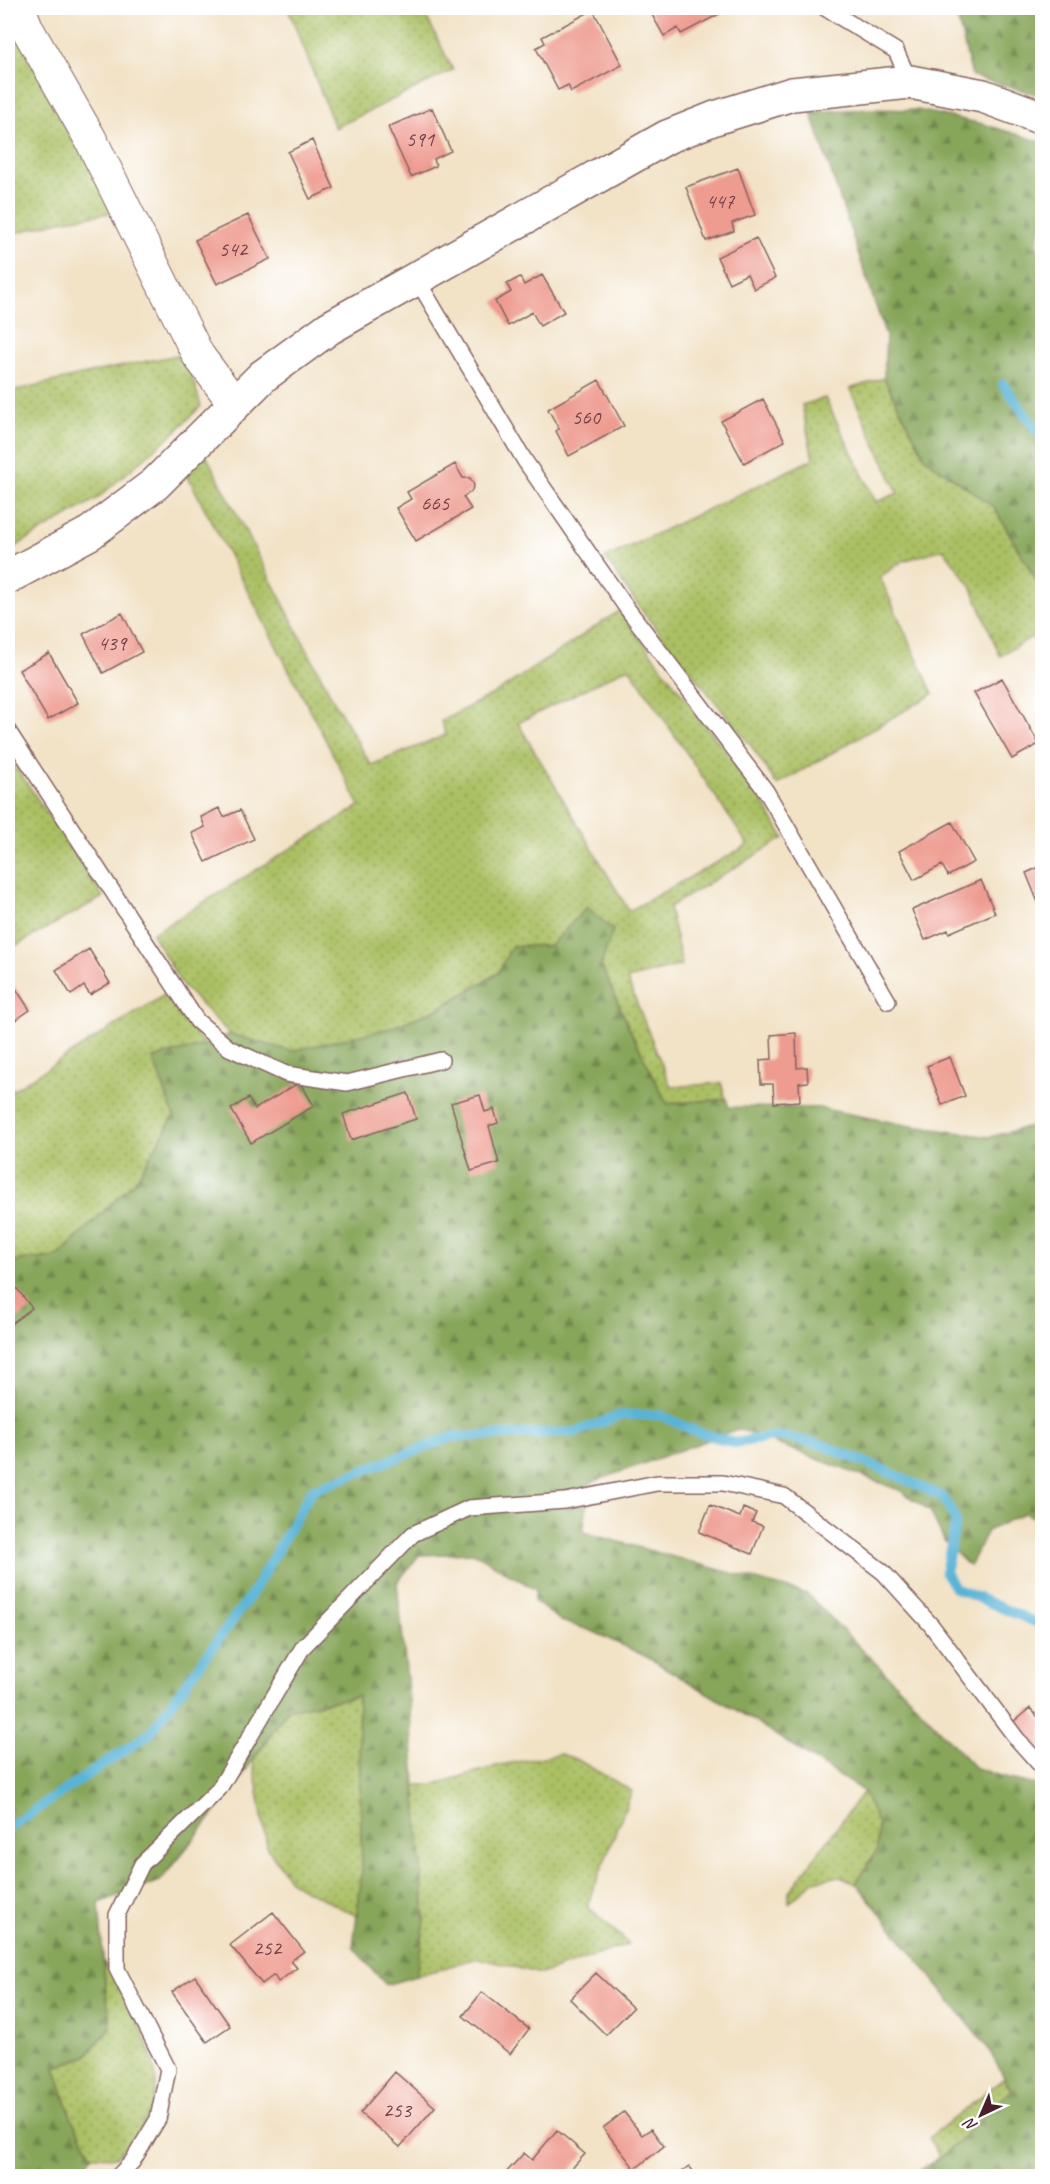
<svg xmlns="http://www.w3.org/2000/svg" width="1050" height="2184" viewBox="0 0 1050 2184" font-family="Caveat,sans-serif">
<style>
.green{fill:url(#green-dots);stroke:#7a7048;stroke-width:1.5;fill-rule:evenodd}
.forest{fill:url(#forest-firs);stroke:#686242;stroke-width:1.5}
.lines{fill:none;stroke-linecap:round;stroke-linejoin:round}
.stream{stroke:#59b3d6;stroke-width:10}
.building{fill:#ee9b90}
.lane-casing{stroke:#856361;stroke-width:18}
.street-casing{stroke:#856361;stroke-width:34}
.secondary-casing{stroke:#856361;stroke-width:36}
.lane{stroke:#fff;stroke-width:15}
.street{stroke:#fff;stroke-width:32}
.secondary{stroke:#fff;stroke-width:33}
.labels{text-anchor:middle;stroke-width:5;stroke-linejoin:round;paint-order:stroke}
.number-label{font-size:21px;fill:#733e44}
</style>
<defs>
<pattern id="green-dots" width="8" height="8" patternUnits="userSpaceOnUse" patternTransform="scale(1.5)"><rect width="8" height="8" fill="#aac064"/><path d="M2 2h.1M6 6h.1" fill="none" stroke="#8c9b53" stroke-width="1.8" stroke-linecap="round"/></pattern>
<pattern id="forest-firs" width="22" height="20" patternUnits="userSpaceOnUse" patternTransform="scale(1.5)"><rect width="22" height="20" fill="#87a65a"/><path d="M5 1l3.5 6h-7zM16 11l3.5 6h-7z" fill="#70874b"/></pattern>
</defs>
<rect width="100%" height="100%" fill="#fff"/>
<filter id="ink" filterUnits="userSpaceOnUse"><feTurbulence type="fractalNoise" baseFrequency=".0167" numOctaves="2"/><feDisplacementMap in="SourceGraphic" scale="12" xChannelSelector="R" yChannelSelector="G"/><feConvolveMatrix kernelMatrix="1 2 1 2 8 2 1 2 1" color-interpolation-filters="sRGB"/></filter>
<filter id="wash" filterUnits="userSpaceOnUse"><feTurbulence type="fractalNoise" baseFrequency=".008" numOctaves="4" result="noise"/><feDisplacementMap in="SourceGraphic" scale="24" xChannelSelector="R" yChannelSelector="G"/><feGaussianBlur stdDeviation="1.35" result="paint"/><feColorMatrix in="noise" values="0 0 0 0 0 0 0 0 0 0 0 0 0 0 0 0 0 1.4 0 .05"/><feComposite in="paint" operator="in"/></filter>
<g filter="url(#wash)">
<rect width="100%" height="100%" fill="#f2e2c6"/>
<!-- green -->
<path class="green" d="M8 8 116 212 60 221 8 235Z
M288 8H422L453 70 335 128Z
M955 8H987L957 16Z
M177 355 190 369 201 406 179 428 98 498 8 551V392L103 370Z
M884 378 926 459 994 507 1042 590V631L1000 656 971 586 943 549 903 561 880 577 933 694 777 785 752 747 645 615 605 558 813 459 802 405 825 398 876 502 898 493 850 389Z
M206 455 337 707 371 765 446 735 441 721 497 692 619 611 758 794 784 838 669 907 682 965 627 979 671 1087 721 1083 726 1099 667 1104 631 1032 601 965 550 946H512L498 973 442 1007 391 1028 291 1052 230 1034 182 985 152 934 360 806 185 471ZM629 667 748 845 629 911 518 723Z
M14 764 103 897 8 950V768Z
M164 995 205 1045 153 1058 174 1116 136 1180 57 1257 14 1261 8 1264V1093Z
M358 1696 362 1873 357 1916 292 1883 267 1847 253 1761 287 1710Z
M560 1754 576 1759 632 1791 587 1906 629 1944 541 1974 478 1958 416 1976 425 1920 415 1785H432L500 1765Z
M864 1791 878 1824 877 1850 856 1883 840 1876 814 1881 789 1903V1892Z
M103 1960C123 1996 166 2059 154 2100 148 2122 131 2141 116 2157L92 2156 71 2117 55 2067 86 2056 105 1984Z
M1004 2078 1011 2091 940 2158 929 2138Z"/>
<!-- forest -->
<path class="forest" d="M987 8H1042V96L972 76 957 16Z
M865 109 918 110 983 124 1042 142V221L1036 247H1042V590L994 507 926 459 884 378 886 336 811 112Z
M587 907 613 930 601 965 631 1032 667 1104 726 1099 729 1107 819 1108 906 1125 990 1137 1042 1123V1520L1024 1513 987 1531 969 1566 945 1542 930 1511 899 1490 738 1429 590 1483 583 1532 807 1594 910 1698 974 1767 1009 1779 1042 1786V2176H911L945 2154 1011 2090 988 2048 856 1883 877 1850 878 1824 863 1791 751 1719 647 1657 592 1631 561 1621 534 1601 536 1590 475 1553 419 1555 397 1583 409 1699 425 1920 416 1976 386 1985 353 1947 362 1873 358 1696 287 1710 229 1795 160 1881 99 1903 105 1984 111 2027 86 2056 55 2067 71 2117 92 2156 80 2176H8V1264L14 1261 57 1257 136 1180 174 1116 153 1058 205 1045 230 1034 291 1051 391 1028 442 1007 498 973 512 946H550Z"/>
<g class="lines">
<!-- stream -->
<path class="stream" d="M1003 384 1042 437
M8 1828 149 1734 253 1592 312 1490 452 1437 576 1432 621 1415H660L695 1431 734 1443 779 1436 820 1444 891 1473 943 1497 956 1521 945 1572 955 1588 1042 1625"/>
</g>
<g id="blocks">
<!-- building -->
<path class="building" d="M648 8H725L727 10 681 34 678 28 664 36Z
M593 10 622 65 571 92 568 85 558 90 536 48 545 43 542 37Z
M432 108 451 151 434 159 436 166 411 177 388 127Z
M312 140 334 188 310 199 288 152Z
M738 168 755 215 732 223 734 231 706 241 686 187Z
M248 215 270 259 217 284 195 240Z
M756 238 775 278 754 289 747 274 729 283 717 257Z
M542 275 564 312 540 326 532 312 508 326 495 301 511 292 507 284 520 277 524 285Z
M599 380 624 426 569 456 556 431 559 429 548 409Z
M763 399 785 441 744 463 721 421Z
M455 464 463 478H470L474 485 471 492 463 497 471 509 416 541 396 508 411 499 407 492Z
M122 613 142 652 103 673 83 634Z
M49 653 78 703 48 720 19 670Z
M1002 678 1039 744 1012 759 974 693Z
M219 808 224 817 240 810 254 839 206 862 192 833 205 827 201 817Z
M952 822 974 862 948 876 942 865 914 880 899 851Z
M1042 866V912L1026 873Z
M981 880 995 913 949 933 948 930 925 940 912 910Z
M89 949 110 983 90 995 84 986 71 995 56 970Z
M9 978 30 1010 8 1025V979Z
M796 1033 797 1068 807 1067 808 1082 799 1083 800 1101 774 1103 773 1084H761L760 1060 772 1059 771 1035Z
M950 1057 965 1096 942 1105 927 1066Z
M300 1082 314 1106 251 1143 231 1109 248 1098 255 1109Z
M408 1093 416 1119 351 1140 343 1114Z
M480 1095 485 1112 494 1109 498 1123 489 1126 499 1163 471 1171 451 1103Z
M8 1277 32 1308 8 1326Z
M710 1505 740 1517 743 1508 756 1513 752 1522 763 1526 752 1554 699 1532Z
M1030 1708 1042 1722V1756L1013 1722Z
M273 1912 304 1951 291 1961 297 1968 278 1982 274 1975 262 1984 230 1945Z
M596 1973 633 2008 606 2035 570 1999Z
M195 1976 230 2026 207 2042 172 1992Z
M482 1992 529 2029 510 2054 463 2016Z
M395 2072 435 2107 400 2147 360 2113Z
M624 2112 642 2135 651 2129 664 2146 635 2169 603 2128Z
M557 2130 585 2154 565 2176H503L524 2153 532 2160Z
M689 2166 697 2176H675Z"/>
</g>
</g>
<g filter="url(#ink)">
<use href="#blocks" fill-opacity="0" stroke="#856361" stroke-width="1.5"/>
<g class="lines">
<!-- lane casing -->
<g class="lane-casing">
<path id="lane" d="M825 8 896 51 910 82
M416 278 525 461 626 607 766 791 888 1001
M8 731 197 1021 229 1048 286 1074 347 1083 441 1060
M118 2176 132 2162 158 2119 168 2069 117 1969V1915L142 1864 219 1789 303 1647 413 1534 469 1508 565 1501 657 1483H723L784 1496 883 1572 931 1625 1017 1739 1042 1767"/>
</g>
<!-- street casing -->
<g class="street-casing">
<path id="street" d="M19 8 28 30 91 140 198 355 234 403"/>
</g>
<!-- secondary casing -->
<g class="secondary-casing">
<path id="secondary" d="M8 577 90 533 155 484 263 376 329 328 667 137 715 118 792 94 910 82 983 96 1042 118"/>
</g>
<!-- lane -->
<use href="#lane" class="lane"/>
<!-- street -->
<use href="#street" class="street"/>
<!-- secondary -->
<use href="#secondary" class="secondary"/>
</g>
</g>
<g class="labels">
<!-- number labels -->
<g class="number-label">
<text x="420" y="146">591</text>
<text x="720" y="208">447</text>
<text x="233" y="256">542</text>
<text x="586" y="424">560</text>
<text x="435" y="510">665</text>
<text x="112" y="650">439</text>
<text x="267" y="1955">252</text>
<text x="397" y="2117">253</text>
</g>
</g>
<!-- margin -->
<rect width="1050" height="2184" fill="none" stroke="#fff" stroke-width="30"/>
<!-- north arrow -->
<g transform="translate(981 2115) rotate(224)" stroke="#ffffff" stroke-width="4.5" paint-order="stroke">
<path d="M0-4.5L10 22L0 15L-10 22Z" fill="#4a1f2b"/>
<text y="-9" font-size="16" font-weight="bold" text-anchor="middle" fill="#4a1f2b">N</text>
</g>
</svg>
